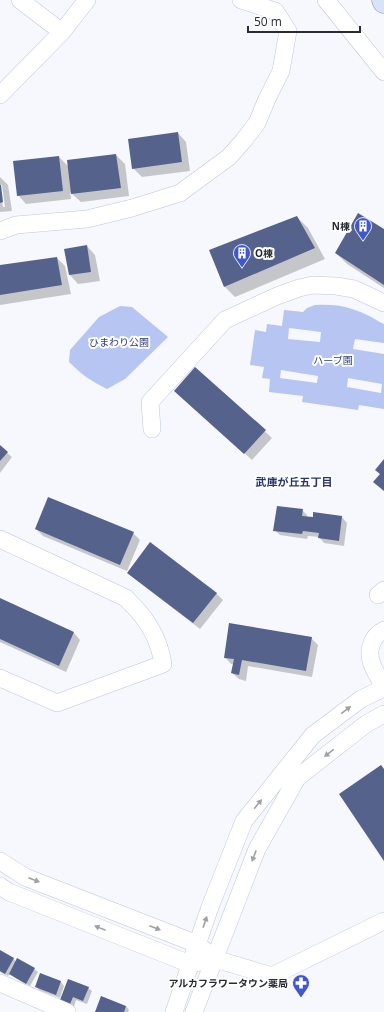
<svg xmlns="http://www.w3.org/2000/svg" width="384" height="1012" viewBox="0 0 384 1012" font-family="'Open Sans','Noto Sans JP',sans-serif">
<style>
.green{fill:#b6c5f1;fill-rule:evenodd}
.shadow{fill:#0003}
.building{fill:#54628c}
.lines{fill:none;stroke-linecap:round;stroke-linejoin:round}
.minor-casing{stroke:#bdc6e2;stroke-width:18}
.major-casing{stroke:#8c95b0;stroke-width:23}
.minor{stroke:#fff;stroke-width:17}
.major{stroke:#dae2f7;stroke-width:22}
.oneway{fill:#9ea0a5}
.labels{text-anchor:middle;stroke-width:4;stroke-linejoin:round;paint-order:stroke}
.poi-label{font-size:10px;font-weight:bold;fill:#282b36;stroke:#fff;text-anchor:end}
.park-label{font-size:10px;fill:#2d3c75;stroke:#fff}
.neighbourhood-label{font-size:11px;font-weight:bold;fill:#26356d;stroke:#fff}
</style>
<rect width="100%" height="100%" fill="#f6f8fd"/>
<!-- green -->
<path class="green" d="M315 305C336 304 348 306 367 315 373 317 378 322 384 324V343L355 339 353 349 384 354V409L359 405 358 410 302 402 303 396 269 392 270 379 262 378 264 367 250 365 255 330 266 332 267 324 282 326 284 310 303 312 307 308ZM289 328 321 332 320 342 288 339ZM281 370 318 376 317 383 280 378ZM348 378 382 384 381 393 347 387Z
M120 306 132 307 168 337 125 379 107 389C91 381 82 375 69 362L70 350 99 317Z"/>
<!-- shadow -->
<path class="shadow" d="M178 133 186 142 190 171 142 177 133 168Z
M116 155 125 164 129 196 81 202 70 192 71 199 26 204 18 195 59 157 69 167Z
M0 177 8 185 12 211 0 212V186L3 207H5L2 185H0Z
M297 217 308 228 325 259 235 297 224 286Z
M384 231V288L347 264 336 253Z
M87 246 95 255 100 281 78 284 70 275Z
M57 258 65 266 71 294 0 305V266Z
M196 368 272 438 252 460 182 397Z
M0 447 12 457 0 473Z
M302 510 307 515V518L313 519 314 514 342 517 347 523 344 546 324 543 319 537 308 536 307 539 280 535 275 530Z
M36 529 133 533 140 540 127 571 43 536Z
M128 573 216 593 223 600 200 629 135 579Z
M0 599 74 633 80 640 66 672 0 642Z
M311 638 318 645 312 677 248 666 246 681 239 679 232 673 234 664H231L225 657Z
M0 951 13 958 16 962 34 969 38 972 30 986 14 977 10 974 8 976 0 972Z
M40 975 61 982 64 986 60 998 39 990 36 986Z
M88 988 92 991 87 1004 76 1000 74 1007 64 1003 61 1000Z
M126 1006 129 1010 128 1012H96Z"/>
<!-- building -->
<path class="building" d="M178 132 182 162 132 169 128 139Z
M116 154 121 188 71 194 67 160Z
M59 156 63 191 17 196 13 161Z
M0 185H1L3 202 0 203Z
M358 213 384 229V285L335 253Z
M297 216 315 248 224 287 209 250Z
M87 245 91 272 69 275 64 249Z
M57 257 62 285 0 295V265Z
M195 367 266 430 244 454 174 391Z
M0 445 8 452 0 461Z
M384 459V491L373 482 380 474 375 470Z
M48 497 134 532 120 565 35 529Z
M277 506 303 509 302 516 313 517V512L342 516 339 541 318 538 319 533 303 531 302 534 273 531Z
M150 542 217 593 193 623 127 573Z
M0 598 74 632 59 666 0 639Z
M229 623 312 637 306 671 242 660 239 675 231 673 234 659 224 658Z
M381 765 384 769V861L339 794Z
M0 950 14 958 5 974 0 971Z
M17 958 35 968 26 984 9 974Z
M40 973 61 981 56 995 35 987Z
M68 979 89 987 83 1001 73 997 70 1004 60 1000Z
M101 996 126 1006 124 1012H95Z"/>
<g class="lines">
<!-- minor casing -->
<g class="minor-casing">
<path id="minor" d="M20 0 62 32
M326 0 384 72
M0 95 62 32 87 0
M0 231 16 225 87 219 132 208 180 193 229 157 244 140 257 123 267 99 281 71 288 31 275 11 241 0
M152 429 150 402 225 320 277 296 299 288 313 285 336 286 354 289 384 303
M0 539 126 598C130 603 135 607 139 612 151 626 160 645 163 664L57 703 0 678
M378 595 384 590
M384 630C378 633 374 637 372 643 365 659 377 674 384 687
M0 861 25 877 197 944 215 959 272 976 384 921
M0 886 9 892 190 964 201 962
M0 983 67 1012
M174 1012 210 907 244 821 313 735 361 699 384 688
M194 1012 257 849 297 778 366 724 384 714"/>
</g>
<!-- major casing -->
<g class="major-casing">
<path id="major" d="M383 0 384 2"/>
</g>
<!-- minor -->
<use href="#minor" class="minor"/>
<!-- major -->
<use href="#major" class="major"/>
</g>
<!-- one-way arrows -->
<defs><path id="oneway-solid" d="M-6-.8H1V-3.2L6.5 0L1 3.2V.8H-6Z"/></defs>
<g class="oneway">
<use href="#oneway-solid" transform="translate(346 710) rotate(-37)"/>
<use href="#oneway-solid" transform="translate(329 753) rotate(142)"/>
<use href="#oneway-solid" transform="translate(258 804) rotate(-51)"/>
<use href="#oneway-solid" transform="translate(254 856) rotate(111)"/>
<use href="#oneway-solid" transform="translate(34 880) rotate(21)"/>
<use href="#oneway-solid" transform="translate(205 922) rotate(-71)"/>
<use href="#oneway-solid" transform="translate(100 928) rotate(-158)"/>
<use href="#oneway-solid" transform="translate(155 928) rotate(21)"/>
</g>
<!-- icons -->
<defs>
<g id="building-pin" transform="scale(0.9)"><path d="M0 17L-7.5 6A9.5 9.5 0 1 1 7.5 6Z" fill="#4158cc" stroke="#fff"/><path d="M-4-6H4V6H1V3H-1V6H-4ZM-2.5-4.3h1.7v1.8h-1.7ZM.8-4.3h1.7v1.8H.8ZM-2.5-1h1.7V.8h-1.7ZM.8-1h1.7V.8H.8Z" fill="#fff"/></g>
<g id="pharmacy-pin" transform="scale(0.9)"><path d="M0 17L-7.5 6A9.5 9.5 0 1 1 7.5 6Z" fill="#4158cc" stroke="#fff"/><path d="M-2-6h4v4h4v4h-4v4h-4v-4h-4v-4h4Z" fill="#fff"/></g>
</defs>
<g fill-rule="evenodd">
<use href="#building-pin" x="363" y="226"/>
<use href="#building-pin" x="242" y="253"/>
<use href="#pharmacy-pin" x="301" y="983"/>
</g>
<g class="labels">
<!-- poi labels -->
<g class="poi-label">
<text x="350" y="230">N棟</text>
<text x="255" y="257" text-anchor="start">O棟</text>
<text x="288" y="987">アルカフラワータウン薬局</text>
</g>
<!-- park labels -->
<g class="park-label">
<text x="119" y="346">ひまわり公園</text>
<text x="333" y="364">ハーブ園</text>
</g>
<!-- neighbourhood labels -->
<g class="neighbourhood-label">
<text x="294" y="486">武庫が丘五丁目</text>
</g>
</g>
<!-- scale -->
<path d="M248 26v6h112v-6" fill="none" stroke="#282b36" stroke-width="2"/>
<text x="254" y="26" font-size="12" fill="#282b36" stroke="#ffffff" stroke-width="3" paint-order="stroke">50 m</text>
</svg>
